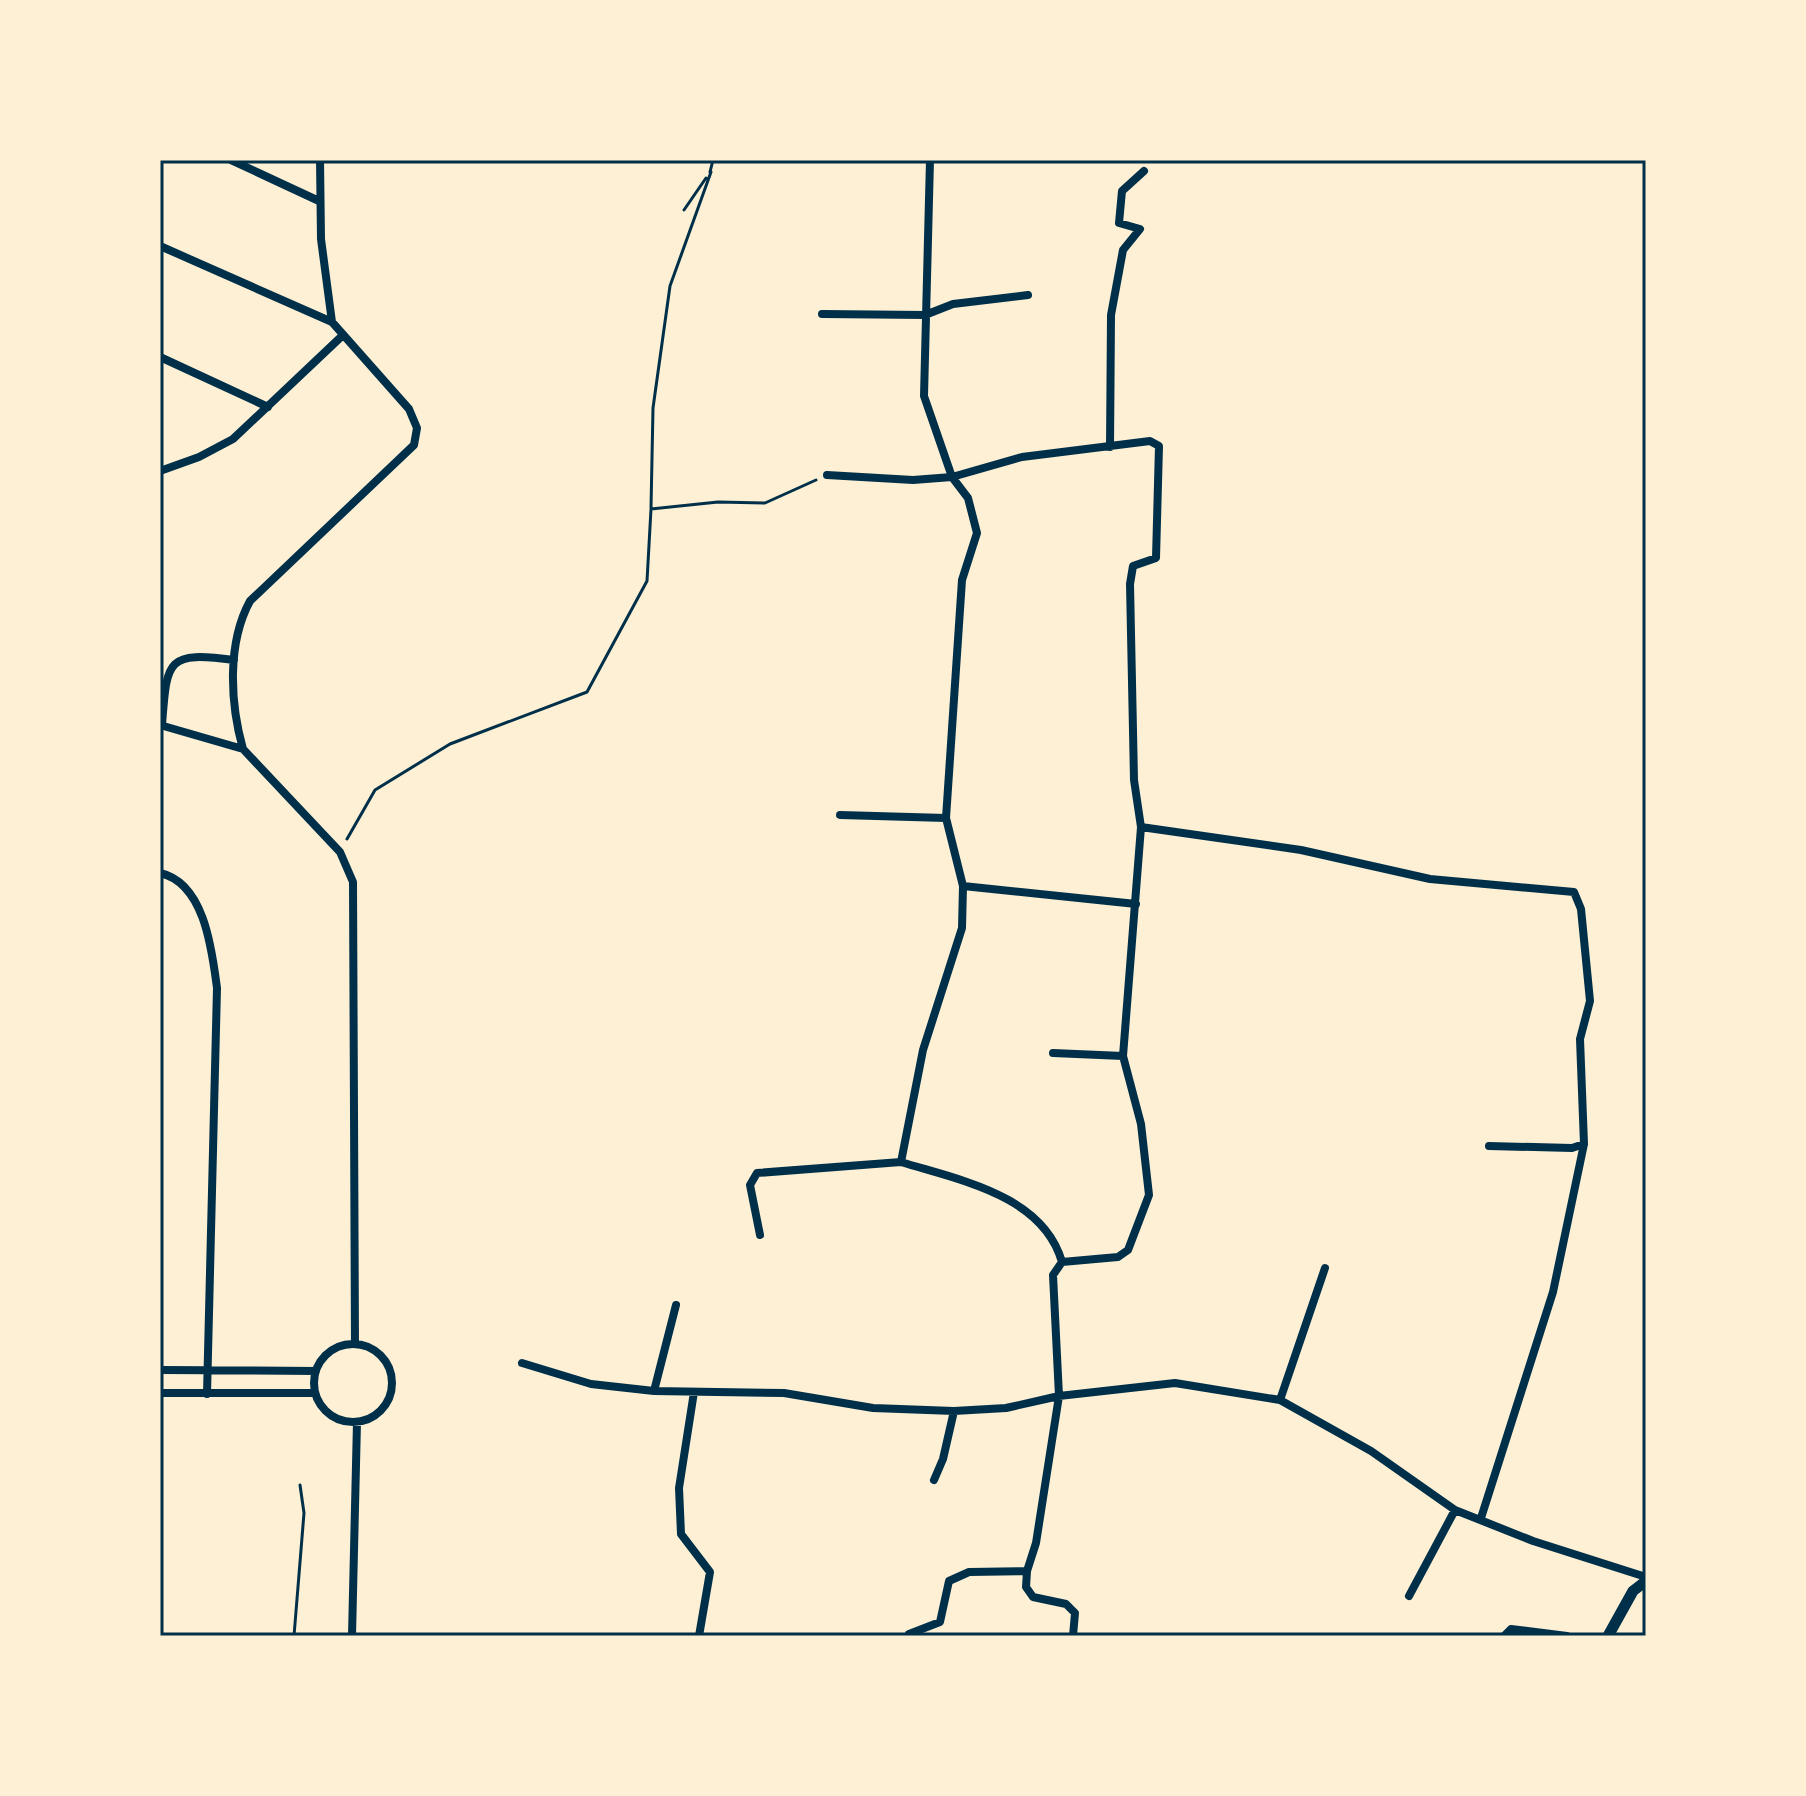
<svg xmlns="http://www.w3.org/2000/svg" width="1806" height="1796" viewBox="0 0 1806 1796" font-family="Barlow,sans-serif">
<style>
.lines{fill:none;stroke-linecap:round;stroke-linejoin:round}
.path{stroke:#003049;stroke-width:3}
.minor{stroke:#003049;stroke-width:8}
.secondary{stroke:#003049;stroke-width:11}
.neatline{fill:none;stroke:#003049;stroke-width:3}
</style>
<rect width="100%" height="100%" fill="#fdf0d5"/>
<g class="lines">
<!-- path -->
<path class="path" d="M710 172 713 160
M684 210 706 178
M651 508 653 408 670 286 711 172
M347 839 375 790 450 744 587 692 647 581 651 509 718 502 765 503 816 480
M294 1636 304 1513 300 1485"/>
<!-- minor -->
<path class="minor" d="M231 160 319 201
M320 160 321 239 332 322 409 409 417 428 414 445 250 601C227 643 230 703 243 749L340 852 353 882 355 1344
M930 160 924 396 952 477 1022 457 1150 441 1159 446 1156 558 1133 566 1130 584 1134 780 1141 827 1301 850 1430 879 1574 892 1581 909 1590 1001 1580 1039 1584 1144 1553 1292 1481 1518
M160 246 332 322
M822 314 925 315 953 304 1028 295
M160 357 268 407
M1110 447 1111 315 1123 250 1140 229 1119 223 1122 191 1144 171
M160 471 199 457 233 439 342 336
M827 475 913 480 952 477 968 498 977 533 962 580 946 818 963 886 962 928 923 1050 901 1162C959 1180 1043 1195 1062 1262
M160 725 243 749
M162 725C167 660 166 651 234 660
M840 815 946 818
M160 873C205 883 212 951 217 988L207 1394
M963 886 1136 904
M1053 1053 1123 1056
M1489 1146 1572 1148 1584 1144
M760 1235 750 1185 757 1173 901 1162
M314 1383a39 39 0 1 1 78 0a39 39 0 1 1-78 0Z
M522 1363 591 1384 654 1391 784 1393 873 1408 954 1411 1006 1408 1059 1396 1175 1383 1280 1400 1371 1451 1455 1510 1533 1541 1646 1577
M160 1370 316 1371
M654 1391 676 1305
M694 1392 679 1488 681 1534 710 1572 699 1636
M160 1393H315
M1280 1400 1325 1268
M934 1480 943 1459 954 1411
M1409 1596 1455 1510
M909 1634 940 1622 949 1581 969 1572 1027 1571
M352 1636 357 1422
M1073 1636 1075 1613 1066 1604 1033 1597 1026 1587 1027 1571 1036 1543 1059 1396 1053 1275 1062 1262 1118 1257 1128 1250 1149 1195 1141 1124 1123 1056 1141 827
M1504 1636 1511 1629 1567 1636"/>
<!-- secondary -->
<path class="secondary" d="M1608 1636 1633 1591 1646 1581"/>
</g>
<!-- border -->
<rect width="1806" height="1796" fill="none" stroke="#fdf0d5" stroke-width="324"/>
<rect x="162" y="162" width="1482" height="1472" class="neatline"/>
</svg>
